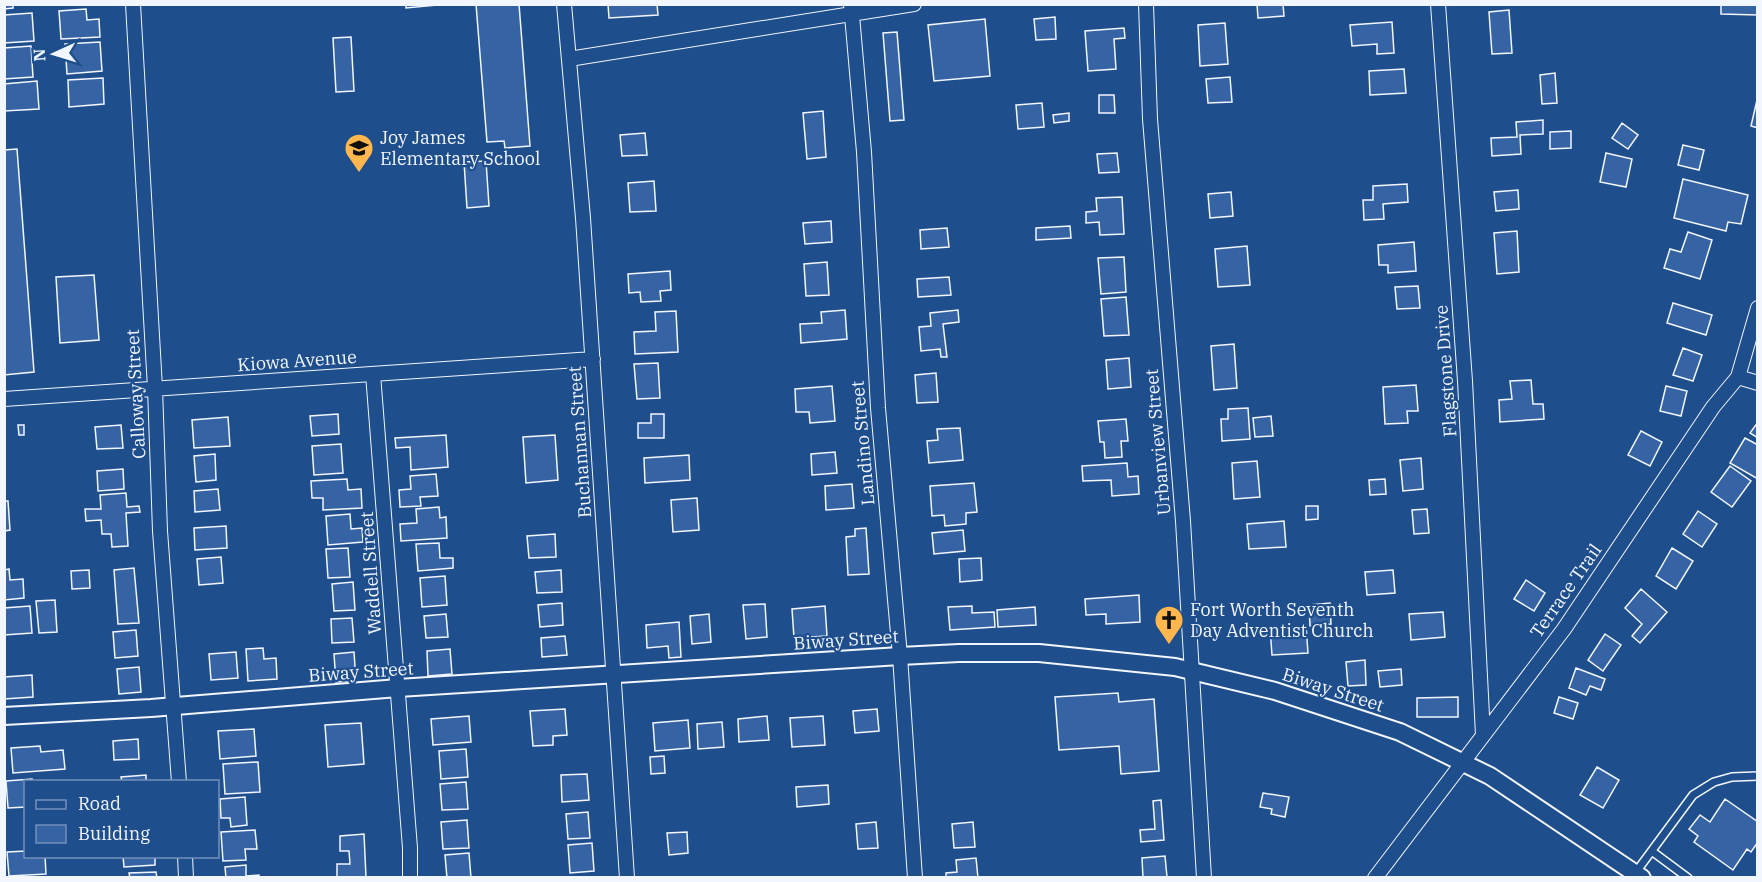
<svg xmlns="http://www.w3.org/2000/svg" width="1762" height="882" viewBox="0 0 1762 882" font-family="'IBM Plex Serif',serif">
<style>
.building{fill:#3563a3;stroke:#f2f6ff;stroke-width:1.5}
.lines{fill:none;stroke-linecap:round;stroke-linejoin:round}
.service-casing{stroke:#f2f6ff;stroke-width:10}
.minor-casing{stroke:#f2f6ff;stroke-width:16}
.tertiary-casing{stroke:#f2f6ff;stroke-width:20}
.service{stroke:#1f4e8c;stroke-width:7}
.minor{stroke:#1f4e8c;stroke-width:14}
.tertiary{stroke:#1f4e8c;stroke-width:16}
.labels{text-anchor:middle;stroke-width:4.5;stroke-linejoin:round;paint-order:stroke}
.poi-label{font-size:18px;fill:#f2f6ff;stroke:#1f4e8c;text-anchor:start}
.street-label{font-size:18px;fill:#f2f6ff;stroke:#1f4e8c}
</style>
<rect width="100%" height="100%" fill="#1f4e8c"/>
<!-- building -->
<path class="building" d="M4 4H13V8L4 9Z
M406 4H448L406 8Z
M476 4H519L530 146 505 148 504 141 487 142Z
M608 4H657L658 15 609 18Z
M1257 4H1283L1284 16 1258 18Z
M1721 4H1758V15L1721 14Z
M86 9 87 20 99 19 100 37 61 39 59 11Z
M1509 10 1512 53 1492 54 1489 12Z
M32 13 34 41 4 43V15Z
M1055 17 1056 39 1036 40 1034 19Z
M985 19 990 76 934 81 928 25Z
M1392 22 1394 53 1377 54V44L1352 46 1350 25Z
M1225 23 1228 64 1200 66 1198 25Z
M1124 28 1125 38 1114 39 1116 69 1088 71 1085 31Z
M897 32 904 120 890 121 883 33Z
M351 37 354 91 336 92 333 38Z
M100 42 102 71 67 74 65 44Z
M31 46 33 77 4 79V48Z
M1404 69 1406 93 1370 95 1369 71Z
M1555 73 1557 103 1542 104 1540 75Z
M1230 77 1232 102 1208 103 1206 79Z
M103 78 104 104 69 107 68 80Z
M37 81 39 109 4 111V84Z
M1099 95H1114L1115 113H1099Z
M1757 100H1758V128L1751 126Z
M1042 103 1044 127 1018 129 1016 105Z
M823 111 826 157 807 159 803 113Z
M1069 113V121L1054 123 1053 115Z
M1543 120V134L1520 135 1521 154 1492 156 1491 138 1517 137 1516 122Z
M1622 123 1638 135 1628 149 1612 138Z
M1571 131V148L1550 149V132Z
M645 133 647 155 622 156 620 135Z
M1683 145 1704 150 1699 170 1678 165Z
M17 149 34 372 4 375V150Z
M1117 153 1119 172 1099 173 1097 154Z
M1606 153 1632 159 1626 187 1600 182Z
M486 161 489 206 467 208 464 162Z
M1683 179 1748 195 1741 224 1728 222 1726 231 1674 218Z
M654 181 656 211 630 212 628 183Z
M1407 184 1408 202 1383 204 1384 219 1364 220 1363 200H1373V186Z
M1518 190 1519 209 1496 211 1494 192Z
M1231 192 1233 216 1210 218 1208 194Z
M1122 197 1124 234 1100 235 1099 222 1086 223V212L1097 211 1096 198Z
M831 221 832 242 805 244 803 223Z
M1070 226 1071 238 1036 240V228Z
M947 228 949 247 921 249 920 230Z
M1517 231 1519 272 1497 274 1494 233Z
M1688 232 1712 240 1700 279 1664 268 1670 249 1681 252Z
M1414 242 1416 271 1388 273V265H1379L1378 245Z
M1247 246 1250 285 1218 287 1215 249Z
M1124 257 1126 292 1101 294 1098 258Z
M827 262 829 295 806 296 804 264Z
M670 271 671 290 660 291 661 301 641 302 640 292 629 293 628 274Z
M94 275 99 340 60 343 56 277Z
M949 277 951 295 918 297 917 279Z
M1418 286 1420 308 1397 309 1395 287Z
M1126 297 1129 335 1104 336 1101 299Z
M1673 303 1712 315 1706 335 1667 323Z
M845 310 847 339 801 343 800 324 822 323 821 312Z
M958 310 959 322 943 324 947 357H941L940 349 921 351 919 327 931 326 930 313Z
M676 311 678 352 635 354 634 332 656 331 655 312Z
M1234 344 1237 388 1214 390 1211 346Z
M1683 348 1702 355 1693 381 1673 375Z
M1129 358 1131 387 1108 389 1106 360Z
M658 363 660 398 637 399 634 364Z
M936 373 938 402 917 403 915 375Z
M1531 380 1533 404H1543L1544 419 1500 422 1499 400 1512 399 1510 381Z
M1416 385 1418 411H1407L1408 423 1385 424 1383 387Z
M832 386 835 421 810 423 809 412H796L795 389Z
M1666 386 1687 391 1681 416 1660 411Z
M1248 408 1250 439 1222 441 1221 419H1228V409Z
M338 414 339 434 312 436 310 416Z
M651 414H664V438H638V423H651Z
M1271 416 1273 436 1255 437 1253 418Z
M228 417 230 446 194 448 192 420Z
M1126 419 1128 441H1121L1122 457 1105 458 1104 442H1100L1098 421Z
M1758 422V438L1750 433Z
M18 425H24V435H19Z
M121 425 123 448 97 449 95 427Z
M960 428 963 460 929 463 927 441 938 440 937 429Z
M1641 431 1662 442 1650 466 1628 455Z
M446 435 448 467 411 470 410 447 396 448 395 438Z
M555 435 558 480 526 483 523 437Z
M1745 438 1758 445V479L1730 463Z
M341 444 343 473 314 475 312 446Z
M835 452 837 473 812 475 811 454Z
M215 454 216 480 196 482 194 456Z
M689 455 690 480 645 483 644 458Z
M1421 458 1423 489 1403 491 1400 460Z
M1257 461 1260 497 1234 499 1232 463Z
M1127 463 1128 477 1138 476 1139 494 1112 496 1111 480 1083 481 1082 466Z
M1730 466 1751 481 1732 507 1711 492Z
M123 469 124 489 98 491 97 471Z
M436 474 438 496 420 497 421 506 400 507 399 490 411 489 410 476Z
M347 479 348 490 361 489 362 508 323 510V498H312L311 481Z
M1385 479 1386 494 1370 495 1369 480Z
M974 483 977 512 966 513V524L945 526 944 515 932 516 930 486Z
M852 484 854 508 826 510 825 486Z
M218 489 220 510 195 512 194 491Z
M126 493 127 507 139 506 140 512 126 513 128 546 112 547 111 534H102L101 520 86 521 85 509H101L100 495Z
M697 498 699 530 673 532 671 500Z
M4 501H8L10 530 4 531Z
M1306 506H1318V519L1306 520Z
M439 507 440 518 446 517 447 538 401 541 400 524 417 523 416 509Z
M1427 509 1429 533 1414 534 1412 510Z
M1698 511 1717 524 1702 547 1683 534Z
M350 514 351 529 362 528 363 542 328 545 326 516Z
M1284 521 1286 547 1249 549 1247 524Z
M226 526 227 548 195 550 194 528Z
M866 528 869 574 848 575 846 537 855 536V529Z
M963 530 965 551 934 554 932 533Z
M555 534 556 557 529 558 527 536Z
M439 543 440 558H453V568L418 571 416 544Z
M348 548 350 577 328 578 326 549Z
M1672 548 1693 561 1676 589 1656 576Z
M221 557 223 583 199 585 197 559Z
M981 558 982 580 960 582 959 559Z
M134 568 139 623 118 624 114 570Z
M9 569 10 580 23 579 24 598 4 600V570Z
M89 570 90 588 72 589 71 571Z
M561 570 562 592 537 593 535 572Z
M1393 570 1395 593 1367 595 1365 572Z
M445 576 447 605 422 607 420 578Z
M1526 580 1545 593 1534 611 1514 599Z
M353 582 355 610 334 611 332 584Z
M1641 589 1667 612 1640 643 1632 636 1642 624 1625 608Z
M1139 595 1140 622 1106 624V614L1086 615 1085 599Z
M55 600 57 632 39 633 36 601Z
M562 603 563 625 540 627 538 605Z
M1330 603 1331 624 1310 626 1309 605Z
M765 604 767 637 746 639 743 605Z
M30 606 32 633 4 635V608Z
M825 606 827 636 794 638 792 609Z
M972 606V613L994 612 995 627 950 630 948 607Z
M1035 607 1036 625 998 627 997 610Z
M1443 612 1445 637 1411 640 1409 614Z
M446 614 448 637 426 638 424 616Z
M709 614 711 642 692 644 690 616Z
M352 618 354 642 332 643 331 619Z
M679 622 681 657 669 658 668 646 647 648 646 625Z
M1306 626 1308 653 1272 655 1270 628Z
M136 630 138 656 115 658 113 632Z
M1605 634 1621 645 1603 671 1588 660Z
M565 636 567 655 542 657 541 638Z
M263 648 264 659 276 658 277 679 248 681 246 649Z
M450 649 452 674 428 676 427 651Z
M236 652 238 678 211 680 209 654Z
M354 652 356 681 336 682 334 654Z
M1365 660 1366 685 1348 686 1346 662Z
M139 667 141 692 119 694 117 669Z
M1576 668 1605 679 1601 690 1590 686 1586 695 1569 688Z
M1401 669 1402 685 1380 687 1378 671Z
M32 675 33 697 4 699V677Z
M1118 693 1119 702 1154 699 1159 771 1121 774 1119 746 1059 750 1055 697Z
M1458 697V717H1417V698Z
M1559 697 1578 703 1573 719 1554 713Z
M565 709 567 735 553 736V745L533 746 530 711Z
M877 709 879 731 855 733 853 711Z
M469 716 471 742 433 745 431 719Z
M767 716 769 740 739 742 738 719Z
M823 716 825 745 792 747 790 718Z
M688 720 690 748 655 751 653 723Z
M722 722 724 747 698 749 697 724Z
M361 723 364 764 328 767 325 725Z
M254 729 256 756 220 759 218 731Z
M138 739 139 759 114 760 113 741Z
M40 746 41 752 63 750 65 769 13 773 11 748Z
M466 749 468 777 441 779 439 751Z
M664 756 665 773 651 774 650 757Z
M258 762 260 792 225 794 223 764Z
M1597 767 1619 780 1603 808 1580 795Z
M587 774 589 800 562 802 561 775Z
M146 775V782H122L121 777Z
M32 779V782H26V807L8 808 6 781Z
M466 782 468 809 442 810 440 784Z
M828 785 829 804 797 807 796 787Z
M1263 793 1289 797 1285 817 1271 814 1272 809 1260 807Z
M245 797 247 825 231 827 230 818H221L220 799Z
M1725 799 1758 822V842L1751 852 1747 849 1733 870 1694 842 1698 836 1689 829 1700 815 1710 822Z
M1161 800 1164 840 1141 842 1140 830 1155 829 1153 801Z
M588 812 590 838 568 839 566 814Z
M467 820 469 848 443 849 441 822Z
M876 822 878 848 858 849 856 824Z
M973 822 975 847 954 848 952 824Z
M255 830 257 849H245L246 860 223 861 221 832Z
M687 832 688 853 669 855 667 833Z
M364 834 366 877 337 878V864H350L349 851H340V836Z
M592 843 594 871 570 873 568 845Z
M26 851V856H45L46 874 9 876 7 852Z
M469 853 471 878H447L445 855Z
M123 856H155V865L124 867Z
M1165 856 1167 877 1143 878 1142 858Z
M976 858 978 878H946V873L957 872 956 860Z
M246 865V876L259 875V878H226L225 867Z
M156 872 157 878H130L129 873Z"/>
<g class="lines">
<!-- service casing -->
<g class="service-casing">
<path id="service" d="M1653 852 1688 878
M1636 872 1693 795 1714 782 1732 777 1758 776"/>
</g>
<!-- minor casing -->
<g class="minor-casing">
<path id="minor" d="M133 4 155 388 160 531 179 782
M564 4 583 218 627 878
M851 4 864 152 878 408 900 656 915 878
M1146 4 1150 119 1183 521 1204 878
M1438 4 1465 381 1483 735
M569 59 914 4
M373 374 410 848V878
M1738 377 1758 383
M4 399 593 359
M185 856 186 878
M1375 878 1564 629 1713 407 1738 377 1758 308"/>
</g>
<!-- tertiary casing -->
<g class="tertiary-casing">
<path id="tertiary" d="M4 716 151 708 398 688 900 656 959 653H1039L1175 667 1275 691 1400 732 1490 776 1642 878"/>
</g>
<!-- service -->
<use href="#service" class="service"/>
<!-- minor -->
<use href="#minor" class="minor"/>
<!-- tertiary -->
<use href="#tertiary" class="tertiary"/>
</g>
<!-- icons -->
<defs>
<g id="school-pin" transform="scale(1.5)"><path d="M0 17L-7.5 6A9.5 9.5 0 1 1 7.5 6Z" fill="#ffb74d" stroke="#1f4e8c"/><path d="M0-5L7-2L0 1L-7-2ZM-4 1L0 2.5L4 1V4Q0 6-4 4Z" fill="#111"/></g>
<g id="church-pin" transform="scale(1.5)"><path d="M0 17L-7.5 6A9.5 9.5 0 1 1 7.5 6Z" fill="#ffb74d" stroke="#1f4e8c"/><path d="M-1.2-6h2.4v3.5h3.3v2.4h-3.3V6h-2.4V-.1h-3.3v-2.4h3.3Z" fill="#111"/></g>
</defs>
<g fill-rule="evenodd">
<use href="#school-pin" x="359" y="148"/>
<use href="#church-pin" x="1169" y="620"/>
</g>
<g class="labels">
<!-- poi labels -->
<g class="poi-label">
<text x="380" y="144">Joy James<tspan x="380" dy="21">Elementary School</tspan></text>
<text x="1190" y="616">Fort Worth Seventh<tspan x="1190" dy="21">Day Adventist Church</tspan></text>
</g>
<!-- street labels -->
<g class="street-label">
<text transform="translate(297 361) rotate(-4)" y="6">Kiowa Avenue</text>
<text transform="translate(1446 371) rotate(-94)" y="6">Flagstone Drive</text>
<text transform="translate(136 394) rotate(-93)" y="6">Calloway Street</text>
<text transform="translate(580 442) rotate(-94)" y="6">Buchannan Street</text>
<text transform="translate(1158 442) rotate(-95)" y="6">Urbanview Street</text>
<text transform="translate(863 443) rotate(-95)" y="6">Landino Street</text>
<text transform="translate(371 573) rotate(-94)" y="6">Waddell Street</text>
<text transform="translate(1566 591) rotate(-55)" y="6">Terrace Trail</text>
<text transform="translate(846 640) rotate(-4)" y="6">Biway Street</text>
<text transform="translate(361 672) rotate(-4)" y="6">Biway Street</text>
<text transform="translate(1333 690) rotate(18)" y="6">Biway Street</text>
</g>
</g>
<!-- border -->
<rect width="1762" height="882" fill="none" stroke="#f2f6ff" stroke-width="12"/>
<!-- legend -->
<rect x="24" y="780" width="195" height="78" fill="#1f4e8c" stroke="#7391ba" stroke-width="1.5"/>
<rect x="36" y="800" width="30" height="9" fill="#1f4e8c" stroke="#7391ba" stroke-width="1.5"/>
<text x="78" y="810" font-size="18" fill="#f2f6ff">Road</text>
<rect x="36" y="825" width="30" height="18" fill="#3563a3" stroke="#7391ba" stroke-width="1.5"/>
<text x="78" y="840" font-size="18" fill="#f2f6ff">Building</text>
<!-- north arrow -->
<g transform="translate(54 54) rotate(266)" stroke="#1f4e8c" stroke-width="4.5" paint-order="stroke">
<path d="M0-4.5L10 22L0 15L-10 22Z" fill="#f2f6ff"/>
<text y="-9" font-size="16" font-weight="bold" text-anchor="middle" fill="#f2f6ff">N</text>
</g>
</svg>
